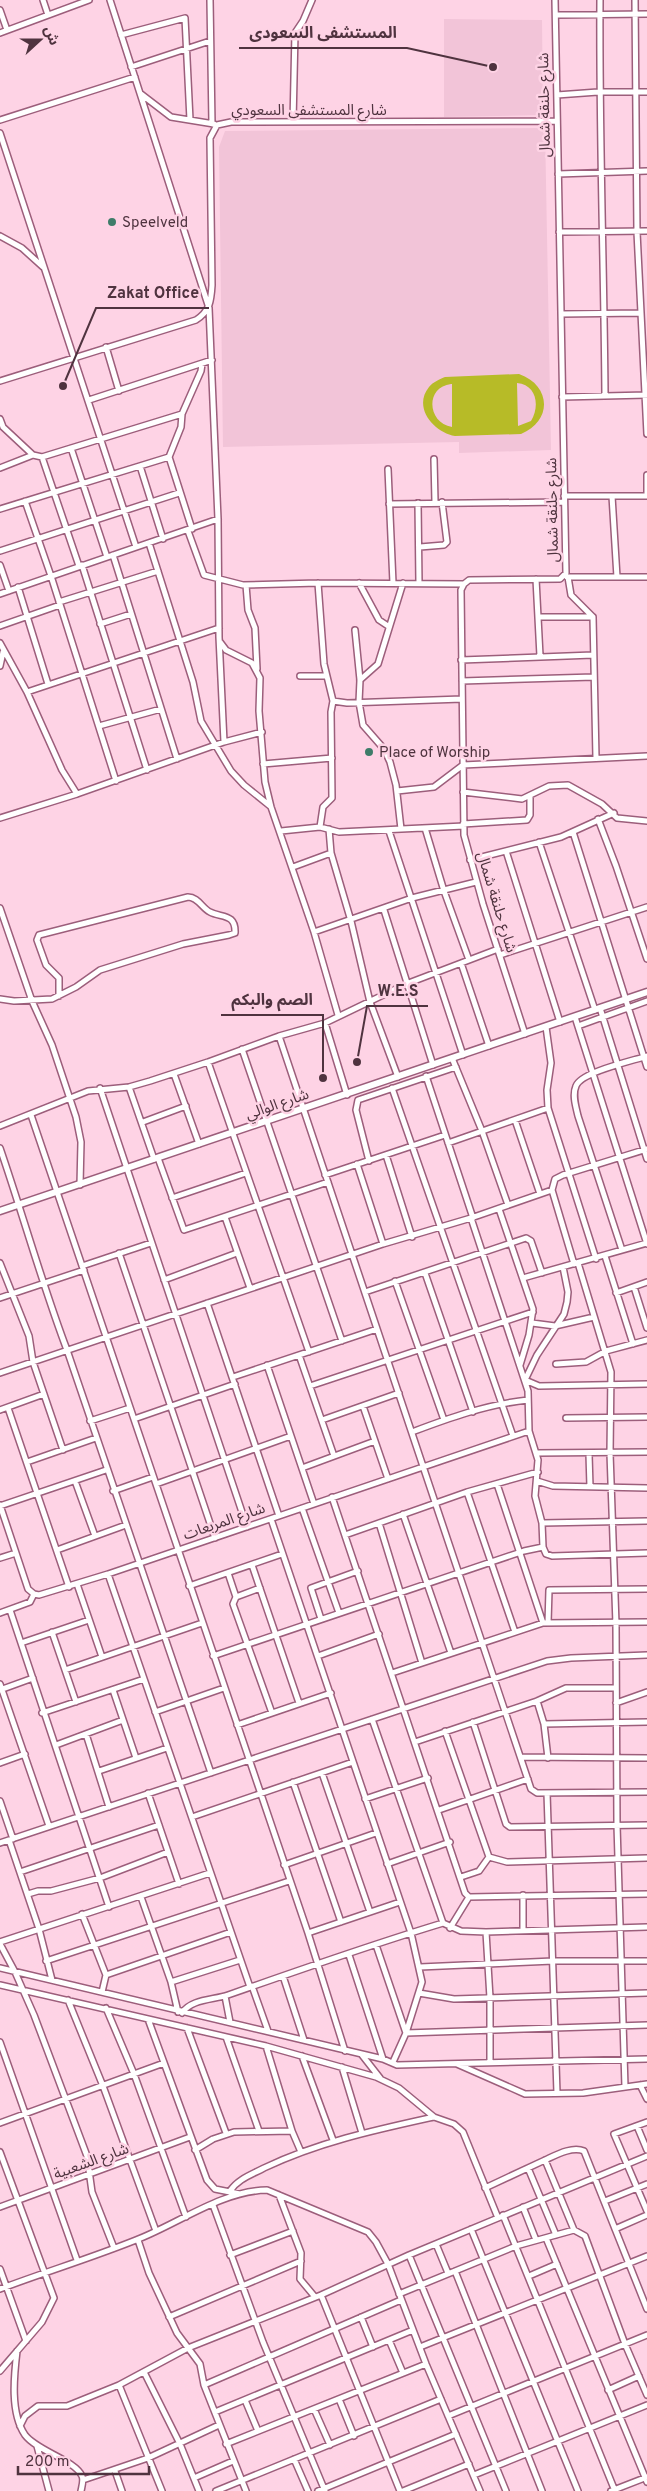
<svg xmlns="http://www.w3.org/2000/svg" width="647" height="2491" viewBox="0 0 647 2491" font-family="Overpass,'Noto Sans Arabic',sans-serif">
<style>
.built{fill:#f2c4d8}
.green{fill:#b7bb27;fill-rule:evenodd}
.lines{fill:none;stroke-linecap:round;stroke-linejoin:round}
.minor-casing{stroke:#9c5e7b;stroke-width:8}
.major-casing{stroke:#9c5e7b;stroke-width:9}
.minor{stroke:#fff;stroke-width:5}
.major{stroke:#fff;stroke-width:6}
.poi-dot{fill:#3e7c69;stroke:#fed3e5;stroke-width:2}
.labels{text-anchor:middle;stroke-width:5;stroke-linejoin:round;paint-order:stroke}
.street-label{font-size:15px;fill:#4f333f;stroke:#fed3e5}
.poi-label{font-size:15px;fill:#4f333f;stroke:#fed3e5;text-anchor:start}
.leader{fill:none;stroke:#4f333f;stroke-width:2}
.callout-dot{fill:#4f333f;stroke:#fed3e5;stroke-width:2}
.callout-label{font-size:16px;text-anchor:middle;font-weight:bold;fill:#4f333f;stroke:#fed3e5;stroke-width:5;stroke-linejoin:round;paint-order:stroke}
</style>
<rect width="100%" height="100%" fill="#fed3e5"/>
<!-- built -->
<path class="built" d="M444 19 542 20 543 115 444 117Z
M545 128 551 450 459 453V442L223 447 219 147 225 131Z"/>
<!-- green -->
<path class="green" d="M519 374C551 385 553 421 521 434L455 436C435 433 412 408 429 387 433 382 440 379 445 377ZM517 383C537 385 540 406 531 421L518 426ZM451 384H452V427C427 423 425 387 451 384Z"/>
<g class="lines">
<!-- minor casing -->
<g class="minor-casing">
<path id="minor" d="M43 0 48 15
M110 0 209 308 218 519 219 637 224 742
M210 0 212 124
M600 0C599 132 604 264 605 395
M635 0 637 232 647 434
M0 10 7 30
M556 15 647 14
M0 33 89 0
M121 35 185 18 190 120
M131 67 210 41
M141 94 171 117 214 124
M557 95 598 92H647
M0 120 135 77
M293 122 295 33 303 21 312 0
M0 133 136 547
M558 174 647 171
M559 232 647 231
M0 236 22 248 43 267
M561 314 641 313
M106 347 119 391
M0 381 196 320C210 311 211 301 212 285L210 138 217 125 231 122 556 121
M562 397 647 395
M89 400 212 360
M0 419 3 427 33 455
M71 448 107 557
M42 457 79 566
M434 459 435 502
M140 466 163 539
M0 468 33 455 42 457 182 414
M388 469 393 583
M564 496H647
M612 496 617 577
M647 496V475
M25 501 51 576 116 781
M418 503 419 583
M389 504 564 502
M0 509 169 457
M192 529 169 457 181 427 182 414 201 371 202 364
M188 531 204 575 243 585 318 583 464 584
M149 543 193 682 201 721 231 771 244 785 270 806
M420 547 444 545 447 542 442 502
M0 551 179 493
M113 555 177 759
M0 565 9 591
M82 565 147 770
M567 577H647
M568 577 571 595 593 617 596 758
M536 579 540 656
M318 583 324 664 333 701 331 712 332 798 323 807 320 827
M359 583 379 620 388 626
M246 585 248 610 255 628 257 669
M18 587 48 684
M0 594 218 519
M59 602 158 571
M538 617H593
M100 624 131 614
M0 626 60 605
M355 630 360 680 359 702 363 725 384 749 390 762 396 785 401 829
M220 642 226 650 252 663 260 678 259 711 265 782 271 807 314 932 338 1015
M0 643 27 692 62 770 77 794
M461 660 593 655
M0 666 3 652
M300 676H326
M360 680 378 664 403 583
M462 681 594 677
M27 692 219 628
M333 701 347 703 462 699
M99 726 161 709
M263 764 332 758
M397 791 434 787 463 765 647 756
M463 792 522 799 549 786 568 785 602 804 617 818 647 821
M0 818 77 794 224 742 262 732
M598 819 616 866 647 959
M463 824 527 820 530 815V796
M425 828 444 891 469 960
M329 829 331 853 351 921 370 1002 398 1077
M281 831 320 827 339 832 464 826
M389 831 463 1055
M573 832 647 1067
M539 842 595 1010
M506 851 560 1022
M470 860 561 837 614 813
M293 867 331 853
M0 908 32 1001 52 1045 76 1117 81 1142 80 1185
M384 910 433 1065
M314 932 412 898 476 882
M500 955 647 907
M461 963 489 1046
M0 999 14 1001 52 999 76 987 100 970 183 944 229 935 235 933C236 913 221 918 210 912 202 908 198 897 188 897L39 935 37 940 46 965 59 978V996
M600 1008 647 1159
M575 1017 647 1244
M325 1023 347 1095
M578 1026 647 1001
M546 1027 551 1063 547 1090 548 1108 596 1259
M525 1034 483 904 464 835 461 590 464 584 469 580 560 579 566 573 555 0
M279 1036 531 1789 537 1793 647 1792
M242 1049 342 1341
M452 1058 482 1131 508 1205
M208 1062 309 1352
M174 1074 199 1144
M426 1076 473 1218
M129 1087 154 1159
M100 1088 247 1527
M392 1088 513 1436
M31 1115 308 1933 345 2051
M515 1120 540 1194
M143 1122 186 1106
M0 1126 88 1091 129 1087 150 1081 208 1062 279 1036 325 1023 406 984 498 949
M448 1143 548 1108
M0 1148C23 1215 42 1284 67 1350L211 1773
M386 1155 412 1237
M158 1158 184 1230 328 1182
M369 1161 356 1110 358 1100 456 1067
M357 1164 383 1244
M325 1175 445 1135
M172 1198 246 1173
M499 1209 533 1309 529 1335 520 1365
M225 1217 250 1288
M471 1218 528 1391 529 1431 538 1460 535 1496 542 1523 543 1547
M622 1250 578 1116C576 1107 572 1095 576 1086 581 1072 632 1061 647 1056
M119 1253 215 1538
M605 1256 633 1344
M0 1263 29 1336 33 1362 63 1450
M578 1263 611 1372 610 1453 616 1624 617 1825 625 2087
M574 1264 552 1190 555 1179 563 1175 647 1149
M82 1266 151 1243
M425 1273 473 1412
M523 1278 647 1243
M164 1280 237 1253
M395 1281 444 1420
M634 1287 647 1328
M365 1292 526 1238 531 1241 542 1273
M616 1293 647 1282
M0 1298 84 1270
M207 1303 279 1516
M532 1323 555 1326 594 1317
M299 1355 334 1456
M556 1364 586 1362 606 1351 647 1340
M267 1365 314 1504
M0 1373 383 1244 471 1218 552 1190
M233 1377 377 1329
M525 1380 537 1355 564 1314 567 1302 568 1292 563 1267
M525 1380 539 1386 647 1384
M310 1386 533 1312
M363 1406 388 1479
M8 1408 69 1587
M0 1410 44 1394
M566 1418 647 1417
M134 1419 235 1384
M322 1420 399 1393
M90 1421 130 1408
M412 1432C449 1418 488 1404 528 1400
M537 1453 647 1452
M589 1454 590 1487
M27 1462 96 1438
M302 1468 375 1441
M75 1481 95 1536
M537 1481 553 1486 647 1488
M156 1484 291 1436
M497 1484 543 1623
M113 1491 153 1477
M467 1492 515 1632
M332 1497 465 1893 469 1897 647 1894
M0 1505 28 1589 34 1594 39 1595 108 1574 529 1431
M0 1506 106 1470
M302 1508 339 1613
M403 1514 451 1653
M271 1519 411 1933 422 1982 406 2033 376 1945
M379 1523 422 1663
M542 1523 647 1521
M345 1535 467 1492 538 1472
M57 1550 126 1525
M0 1558 16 1553
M252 1565 299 1703
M228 1573 236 1597
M108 1574 250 1987
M77 1584 102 1657
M189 1586 282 1554
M260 1588 236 1597 233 1604 272 1713
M10 1610 109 1907
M0 1613 30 1602 34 1594
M321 1619 311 1588 358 1571
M548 1623 549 1590 647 1589
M52 1632 76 1702
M21 1643 89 1620
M213 1656 524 1551 543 1547 546 1554 552 1556 647 1553
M318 1656 379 1634
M65 1670 202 1623
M392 1673 543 1623 647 1622
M0 1684 49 1826
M0 1690 33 1678
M113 1690 136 1758
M537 1701 544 1724 548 1758
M616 1703 647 1692
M155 1712 224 1688
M42 1713 144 1679
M372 1719 443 1923 461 1931 486 1932 647 1927
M473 1722 506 1824 510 1827 647 1825
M544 1724 647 1722
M237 1725 331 1693
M445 1731 489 1857 507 1862 647 1858
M86 1734 109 1807
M415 1742 537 1701 566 1688H616
M56 1745 123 1720
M521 1757 647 1758
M0 1763 25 1754
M99 1771 167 1748
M322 1773 370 1912
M293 1782 341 1922
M148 1793 179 1884
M547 1793 557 2093
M365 1799 428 1778
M0 1801 13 1839
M439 1810 528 1779
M192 1817 353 1762
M9 1840 39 1929 52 1980
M0 1843 547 1661 571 1658 647 1655
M387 1864 450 1842
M284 1865 376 1833
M20 1872 159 1825
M461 1877 479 1871 489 1857
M28 1894 38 1891H51L100 1878 168 1852
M523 1895V1930
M141 1897 171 1982 178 2012
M82 1914 106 1975 102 1992
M450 1928 469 1897
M486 1932 490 1998V2061
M308 1933 400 1902
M0 1942 210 1873
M0 1944 15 1972 34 2015 87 2156 92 2192 114 2248
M349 1955 383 2059
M46 1961 289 1881
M420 1967 553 1961H647
M0 1968 383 2059 397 2065 647 2059
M106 1975 231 1932
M283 1976 304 2040
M171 1982 240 1960
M0 1985 266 2046 376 2077 399 2088 434 2117 454 2124 463 2132 498 2218
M252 1986 268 2031
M419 1993 454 1999 647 1993
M225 1996 230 2022
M68 2000 103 2086 156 2231
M106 2008 134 2074 186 2217
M182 2013C191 1999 213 2000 228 1995 299 1970 370 1945 443 1923
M148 2019 207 2180 215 2189 240 2194
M187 2028 226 2133
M226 2037 259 2131
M0 2042 77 2260
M362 2055 380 2078
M302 2056 333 2140
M393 2062 406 2033 647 2025
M457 2064 525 2094 583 2093 647 2084
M342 2067 362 2133
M640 2085 647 2099
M647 2122 614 2134 647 2211
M0 2123 164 2063
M637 2126 647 2150
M292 2131 301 2152
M195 2150 213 2139 234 2132 292 2131 266 2046
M0 2152 54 2298 42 2322 0 2371
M545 2160C556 2155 572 2146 584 2151L647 2309
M528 2168 556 2235
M485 2188 545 2160 574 2230
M230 2191C238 2179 251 2175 264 2168 319 2142 375 2130 434 2117
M279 2195 301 2253 300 2279 315 2297
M605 2201 647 2184
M213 2205 263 2342 325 2491
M0 2207 190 2137
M523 2207 536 2240
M503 2215 615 2491
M471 2229 578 2491
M615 2229 647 2215
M546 2238 647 2482
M138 2240 149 2273 177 2333 200 2364 204 2385 246 2491
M436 2244 448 2273
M230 2255 293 2231
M409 2255 506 2491
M0 2269 26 2341
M455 2271 542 2491
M529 2276 557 2264
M0 2289C45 2272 91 2258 136 2240 178 2224 221 2191 267 2190L368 2232 376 2242 388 2264 426 2364 480 2491
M399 2294 516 2246 574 2230 585 2236 625 2344 647 2395
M321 2295 400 2491
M169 2317 301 2261
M361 2317 373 2347
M389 2340 403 2373
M420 2347 647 2256
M17 2351C14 2376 10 2413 25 2435 37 2451 75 2460 82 2476 84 2480 82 2486 81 2491
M144 2372 180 2444 199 2491
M119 2385 188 2348 321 2295 409 2255 647 2156
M204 2385 401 2300
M608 2390 639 2376
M339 2399 354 2436
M245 2400 258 2431
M314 2409 330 2445
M215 2412 413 2330
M448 2416 647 2335
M20 2426 25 2416 38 2406H67L119 2385 162 2491
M226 2444 426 2364
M37 2446 49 2491
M294 2459 308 2491
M115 2471 122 2491
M474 2475 647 2405
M194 2478 233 2461
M83 2480 148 2458 219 2425
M216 2491 441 2399
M318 2491 456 2434
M403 2491 469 2464
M611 2491 647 2477"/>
</g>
<!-- major casing -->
<g class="major-casing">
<path id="major" d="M0 1211 647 992"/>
</g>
<!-- minor -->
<use href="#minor" class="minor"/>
<!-- major -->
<use href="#major" class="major"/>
</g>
<!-- markers -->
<g class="poi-dot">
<circle cx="112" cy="222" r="5"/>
<circle cx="369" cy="752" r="5"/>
</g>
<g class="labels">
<!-- street labels -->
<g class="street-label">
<text transform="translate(544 105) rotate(-91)" y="5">شارع حلنقة شمال</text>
<text x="309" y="115">شارع المستشفى السعودي</text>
<text transform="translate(552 510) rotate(-91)" y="5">شارع حلنقة شمال</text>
<text transform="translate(497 902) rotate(73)" y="5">شارع حلنقة شمال</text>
<text transform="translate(277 1104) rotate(-19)" y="5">شارع الوالي</text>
<text transform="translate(224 1521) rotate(-19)" y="5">شارع المربعات</text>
<text transform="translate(91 2161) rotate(-20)" y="5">شارع الشعبية</text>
</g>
<!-- poi labels -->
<g class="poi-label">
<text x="122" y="227">Speelveld</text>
<text x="379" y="757">Place of Worship</text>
</g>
</g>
<!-- callouts -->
<path class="leader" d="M493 67L407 48H239M63 386L96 308H209M357 1062L367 1006H428M323 1078L323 1015H221"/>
<g class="callout-dot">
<circle cx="493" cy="67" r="5"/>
<circle cx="63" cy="386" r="5"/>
<circle cx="357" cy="1062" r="5"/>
<circle cx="323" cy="1078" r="5"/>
</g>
<g class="callout-label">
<text x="323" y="38">المستشفى السعودى</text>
<text x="153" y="298">Zakat Office</text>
<text x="398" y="996">W.E.S</text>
<text x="272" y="1005">الصم والبكم</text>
</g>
<!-- north arrow -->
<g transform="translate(40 40) rotate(69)" stroke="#fed3e5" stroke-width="4" paint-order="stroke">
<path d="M0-4L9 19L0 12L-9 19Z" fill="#4f333f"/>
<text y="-8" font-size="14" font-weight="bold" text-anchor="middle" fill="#4f333f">ش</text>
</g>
<!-- scale -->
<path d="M18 2466v8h131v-8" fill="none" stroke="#4f333f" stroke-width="2.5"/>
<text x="25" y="2466" font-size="15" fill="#4f333f" stroke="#fed3e5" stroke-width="4" paint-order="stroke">200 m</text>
</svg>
